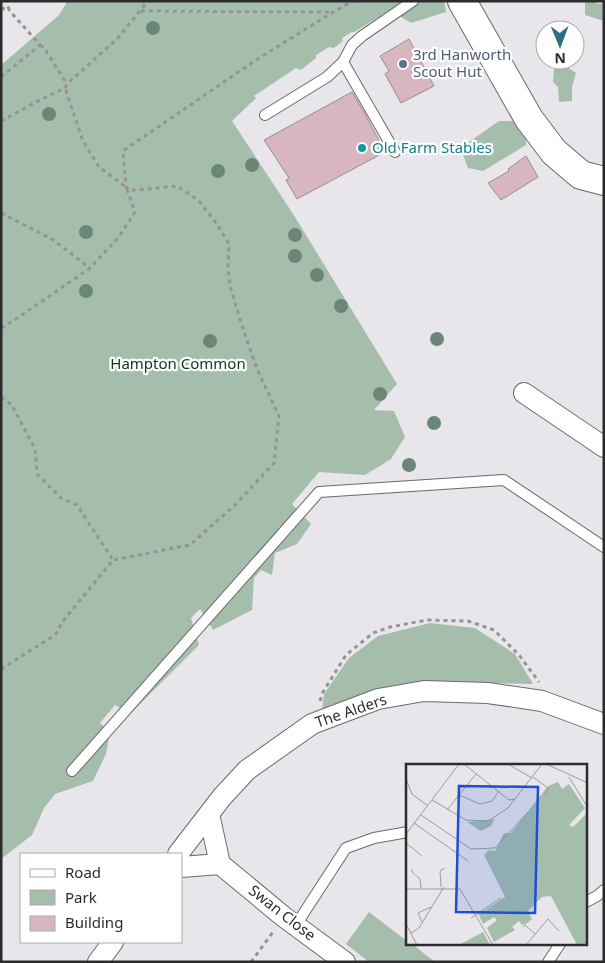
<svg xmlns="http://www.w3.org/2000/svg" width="605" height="963" viewBox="0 0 605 963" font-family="'Noto Sans',sans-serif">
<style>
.green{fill:#a5beac}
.building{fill:#d8b6c0;stroke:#948f90}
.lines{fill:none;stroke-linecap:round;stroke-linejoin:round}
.lane-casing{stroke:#6c696d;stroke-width:12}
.street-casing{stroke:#6c696d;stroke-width:22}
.secondary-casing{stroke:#6c696d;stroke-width:30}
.path{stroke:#949396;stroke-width:3;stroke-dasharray:4 4;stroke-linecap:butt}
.lane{stroke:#fff;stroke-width:10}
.street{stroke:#fff;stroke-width:20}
.secondary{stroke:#fff;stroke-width:28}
.tree{fill:#6b8679}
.service-dot{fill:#5c6f8a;stroke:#fff;stroke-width:2}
.culture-dot{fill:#0f9aa8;stroke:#fff;stroke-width:2}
.labels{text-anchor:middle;stroke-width:4.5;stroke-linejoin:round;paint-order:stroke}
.service-label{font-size:15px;fill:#4e5e75;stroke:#fff;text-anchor:start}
.culture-label{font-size:15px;fill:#0d838f;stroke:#fff;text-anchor:start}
.park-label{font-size:15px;fill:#04371c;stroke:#fff}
.street-label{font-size:15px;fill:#2c2b2d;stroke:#fff}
.inset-road{fill:none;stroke:#9d9b9e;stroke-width:1}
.view{fill:#1d4ed8;fill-opacity:0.15;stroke:#1d4ed8;stroke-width:2.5}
.inset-edge{fill:none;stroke:#2c2b2d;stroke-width:2.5}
</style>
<rect width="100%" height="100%" fill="#e8e6ea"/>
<!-- green -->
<path class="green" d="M65 1H444L446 12 411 23 401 17 394 8 354 32H352L342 38 343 41 334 48 329 47 316 55V58L301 70 296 68 254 96 256 98 232 121 295 217 397 384 374 410 394 411 405 437 391 459 365 475 319 472 292 504 311 524 297 544 275 553 272 575 261 570 254 578 252 610 213 630 200 609 191 618 199 645 130 714 115 705 100 723 110 732 106 754 93 781 55 794 44 808 32 835 1 859V65L58 16 66 4Z
M585 1H596L597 4 604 3V21L585 15Z
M564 65 576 73 572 87V101L559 102 558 87 553 82 554 69Z
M499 121H518L526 129V145L483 171 468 168 462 152 469 142Z
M430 623 475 628 515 654 533 684 416 682 322 711 324 694 349 658 378 636Z
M369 912 407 941 408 944H412L435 962H369L346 944Z"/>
<!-- building -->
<path class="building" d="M409 39 434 86 401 103 385 74 389 71 380 56Z
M352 92 365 114 385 152 297 199 286 180 289 178 264 140Z
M526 156 538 177 501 200 488 183 509 171 508 169Z"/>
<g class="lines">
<!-- lane casing -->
<g class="lane-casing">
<path id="lane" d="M343 62 395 152
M265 115 327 77 343 62 352 45 362 36 413 1
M72 771 319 492 504 480 604 547
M586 902 597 896 604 890
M296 925 346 848 374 838 408 832
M548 962 560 944"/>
</g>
<!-- street casing -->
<g class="street-casing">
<path id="street" d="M524 393 604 447
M209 814 220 864
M178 854 222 797 247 770 312 724 378 699 424 691 488 693 542 701 604 724
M181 867 220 864 284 917 345 962
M98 962 113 942"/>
</g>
<!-- secondary casing -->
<g class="secondary-casing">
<path id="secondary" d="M462 1 529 119 554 152 581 175 604 181"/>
</g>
<!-- path -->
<path class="path" d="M1 8 9 10 7 1
M141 11 332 12
M40 45 44 48 67 84
M1 77 40 45 9 10
M1 121 36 102 65 88 67 84 117 39 148 1
M1 213 52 239 90 268
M1 328 19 317 90 268 119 237 135 212 126 187 99 167 83 141 65 88
M1 397 12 405 35 449 37 474 61 498 77 505 113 560
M1 669 55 635 63 621 113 560 190 545 236 504 274 463 279 416 257 369 242 326 230 286 228 265 229 244 217 224 198 200 177 186 147 189 130 190 126 187 123 151 253 62 333 12 353 1
M320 701 323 692 346 655 373 633 390 627 427 620 468 621 494 630 519 655 539 682
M251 962 273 932"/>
<!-- lane -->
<use href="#lane" class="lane"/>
<!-- street -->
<use href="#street" class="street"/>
<!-- secondary -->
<use href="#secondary" class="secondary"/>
</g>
<!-- trees -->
<g class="tree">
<circle cx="153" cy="28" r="7"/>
<circle cx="49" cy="114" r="7"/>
<circle cx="252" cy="165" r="7"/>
<circle cx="218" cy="171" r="7"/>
<circle cx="86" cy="232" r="7"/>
<circle cx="295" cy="235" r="7"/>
<circle cx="295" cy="256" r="7"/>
<circle cx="317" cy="275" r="7"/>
<circle cx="86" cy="291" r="7"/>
<circle cx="341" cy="306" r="7"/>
<circle cx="437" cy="339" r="7"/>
<circle cx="210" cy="341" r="7"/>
<circle cx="380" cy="394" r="7"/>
<circle cx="434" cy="423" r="7"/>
<circle cx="409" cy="465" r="7"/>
</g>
<!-- markers -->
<circle class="service-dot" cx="403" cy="64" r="5"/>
<circle class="culture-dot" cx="362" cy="148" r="5"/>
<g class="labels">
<!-- service labels -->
<g class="service-label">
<text x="413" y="60">3rd Hanworth<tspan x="413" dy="17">Scout Hut</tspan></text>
</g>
<!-- culture labels -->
<g class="culture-label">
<text x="372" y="153">Old Farm Stables</text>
</g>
<!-- park labels -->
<g class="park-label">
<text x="178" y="369">Hampton Common</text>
</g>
<!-- street labels -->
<g class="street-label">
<text transform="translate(351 711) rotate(-19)" y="5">The Alders</text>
<text transform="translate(282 913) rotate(38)" y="5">Swan Close</text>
</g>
</g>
<!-- overview -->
<g transform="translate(406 764)">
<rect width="181" height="181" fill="#e8e6ea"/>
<path d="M152 18 156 25 163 20 179 44 163 61 167 63 181 49V181H171L145 132 136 133 122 147 126 155 120 160 116 161 113 157 106 163 109 166 88 178 81 164 91 156 88 153 77 160 71 147H78L99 133 78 91 83 86 89 87 98 69H105L142 22ZM89 55 85 62 75 67 61 58ZM77 168 84 181H53Z" fill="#a5beac"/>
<path class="inset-road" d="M58 0 103 36 109 35M102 0 126 14M140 0 182 19M127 13 142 24 139 31M163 13 182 44M0 15 6 30 22 42M53 31 74 40 86 37 93 27M26 36 60 56 82 57 102 44 136 0M41 46 70 10M15 51 65 85 89 84 122 48M8 59 62 97M0 70 53 0M0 79 16 92M7 105 5 107 14 115 15 124M35 123 34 107 39 104M0 125H54L87 181M65 154 95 134M16 158 12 149 25 143M0 160 11 181M117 163 119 161 129 170M5 169 13 164 38 123M120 181 142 155 153 167"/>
<path class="view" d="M53 22 132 23 129 149 50 148Z"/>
<rect width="181" height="181" class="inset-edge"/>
</g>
<!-- border -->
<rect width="605" height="963" fill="none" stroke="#2c2b2d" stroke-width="5"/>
<!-- legend -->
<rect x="20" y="853" width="162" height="90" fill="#ffffff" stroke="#abaaab"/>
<rect x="30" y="869" width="25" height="8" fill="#ffffff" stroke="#abaaab"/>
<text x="65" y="878" font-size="15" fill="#2c2b2d">Road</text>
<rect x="30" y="890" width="25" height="15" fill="#a5beac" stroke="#abaaab"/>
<text x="65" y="903" font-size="15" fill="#2c2b2d">Park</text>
<rect x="30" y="916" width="25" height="15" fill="#d8b6c0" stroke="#abaaab"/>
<text x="65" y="928" font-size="15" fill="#2c2b2d">Building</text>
<!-- north arrow -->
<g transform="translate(560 45) rotate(179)"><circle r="24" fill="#ffffff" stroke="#abaaab"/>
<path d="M0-4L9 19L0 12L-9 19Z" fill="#2e7083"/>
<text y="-8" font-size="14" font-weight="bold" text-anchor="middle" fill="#2c2b2d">N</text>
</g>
</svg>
